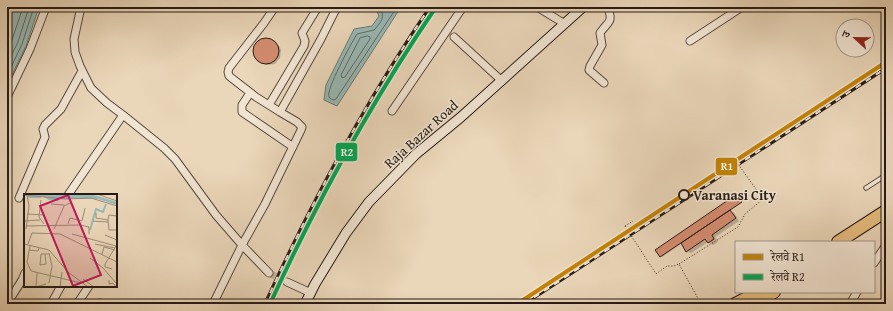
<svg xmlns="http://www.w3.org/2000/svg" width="893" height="311" viewBox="0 0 893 311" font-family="'Gentium Book Plus','Noto Serif Devanagari',serif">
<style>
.water{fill:#98b8b5;stroke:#6b7975}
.shadow{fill:#0003}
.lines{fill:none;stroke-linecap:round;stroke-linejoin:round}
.shore{stroke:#606a66;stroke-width:1}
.building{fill:#d58c70;stroke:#271b16}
.street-tunnel{stroke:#c3b198;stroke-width:7;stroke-dasharray:7 3.5;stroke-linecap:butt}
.lane-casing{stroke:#584a3f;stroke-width:5.5}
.street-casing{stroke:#584a3f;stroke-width:9}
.secondary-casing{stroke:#271b16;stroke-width:11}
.highway-casing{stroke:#271b16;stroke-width:14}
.path{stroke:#271b16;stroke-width:1;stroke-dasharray:1 2;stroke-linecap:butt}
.lane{stroke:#f1e4d2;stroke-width:3.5}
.street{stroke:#f1e4d2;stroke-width:7}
.secondary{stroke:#f1e4d2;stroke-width:9}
.highway{stroke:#e5bb7c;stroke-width:12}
.rail-casing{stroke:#271b16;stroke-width:3.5}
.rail{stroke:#f1e4d2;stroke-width:2;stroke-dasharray:6;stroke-linecap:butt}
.path-bridge{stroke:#271b16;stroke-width:1;stroke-dasharray:1 2;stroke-linecap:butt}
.rail-1-casing{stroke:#f1e4d2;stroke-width:7}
.rail-2-casing{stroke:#f1e4d2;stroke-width:7}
.rail-1{stroke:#c38306;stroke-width:4}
.rail-2{stroke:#00a651;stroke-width:4}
.stop-dot{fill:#f1e4d2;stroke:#271b16;stroke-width:2}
.labels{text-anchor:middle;stroke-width:3;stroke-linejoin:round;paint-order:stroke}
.street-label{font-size:14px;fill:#271b16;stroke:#f1e4d2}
.stop-label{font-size:14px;font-weight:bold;fill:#271b16;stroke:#f1e4d2;text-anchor:start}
.inset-river{fill:none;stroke:#98b8b5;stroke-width:2}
.inset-road{fill:none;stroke:#9c8b78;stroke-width:1}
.view{fill:#c2185b;fill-opacity:0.15;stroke:#c2185b;stroke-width:2}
.inset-edge{fill:none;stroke:#271b16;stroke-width:2}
.line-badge{stroke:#f1e4d2;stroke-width:1.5}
.badge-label{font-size:11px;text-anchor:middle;font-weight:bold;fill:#fff}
</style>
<rect width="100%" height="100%" fill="#ead6b9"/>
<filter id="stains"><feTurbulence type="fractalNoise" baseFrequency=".005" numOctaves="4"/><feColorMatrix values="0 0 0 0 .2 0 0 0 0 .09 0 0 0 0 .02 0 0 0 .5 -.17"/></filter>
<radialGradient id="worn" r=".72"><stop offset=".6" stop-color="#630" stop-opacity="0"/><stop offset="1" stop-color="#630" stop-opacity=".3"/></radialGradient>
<!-- water -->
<path class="water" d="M7 7H39L26 46 7 85Z
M375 7H401L337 106 324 100 326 85 354 29 372 26 379 16Z"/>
<!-- shadow -->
<path class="shadow" d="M267 39 274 42 280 47 281 50 280 58 275 64 267 65 264 64 255 55 254 47 259 41Z
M742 202 729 211 734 213 739 221 715 237 718 242 713 245 708 242 691 253 687 251 682 243 662 257 657 250Z"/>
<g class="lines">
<!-- shore -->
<path class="shore" d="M380 7C385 18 382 21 374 30L357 34C352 42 325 91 329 97 329 98 333 100 334 100L336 99 397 7
M368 36 370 37V39L345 77 342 78 341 75 360 38Z
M7 51 12 40 23 7
M7 64 18 42 29 7
M7 76 22 44 34 7"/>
</g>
<!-- building -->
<path class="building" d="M253 51a13 13 0 1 1 26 0a13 13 0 1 1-26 0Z
M737 194 742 202 660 257 655 250Z
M730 210 736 218 712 235 714 239 708 243 705 239 686 252 681 243Z"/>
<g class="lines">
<!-- street-tunnel -->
<path class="street-tunnel" d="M269 273 287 282"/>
<!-- lane casing -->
<g class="lane-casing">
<path id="lane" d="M866 188 886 175"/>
</g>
<!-- street casing -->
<g class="street-casing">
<path id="street" d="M81 7 74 39 75 52 80 66 91 88 107 103 123 115 164 148 175 159 216 215 242 245 269 273
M275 7 264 23 229 68 228 72 229 76 256 97 280 112
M537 7 565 24
M454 37 502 81
M690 41 742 7
M604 83 589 70 590 66 602 45 600 33C609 20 613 24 608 7
M250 93 242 105V112L293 147
M7 97 30 49 46 7
M269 105 304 46 305 41 302 33 318 7
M392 111 463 7
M68 195 123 115
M19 198 45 137 43 129 45 125 61 109 82 71
M874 263 886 245
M287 282 311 293
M7 304 22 280 25 273
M51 304 61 286
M77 304 89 286
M100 304V303
M213 304 242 245 265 204 301 130 302 127 297 122 280 112 321 39 337 7
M850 304 857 292"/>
</g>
<!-- secondary casing -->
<g class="secondary-casing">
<path id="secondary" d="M305 304 315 284 346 233 369 202 416 154 461 117 583 7"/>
</g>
<!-- highway casing -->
<g class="highway-casing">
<path id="highway" d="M838 242 886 211
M735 304 759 292
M753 304 774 292"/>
</g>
<!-- path -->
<path class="path" d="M722 163 733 157
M625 226 633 221
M679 264 738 227 745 214 763 199
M656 274 667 266H674L679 264 701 304"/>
<!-- lane -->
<use href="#lane" class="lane"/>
<!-- street -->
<use href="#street" class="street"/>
<!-- secondary -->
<use href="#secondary" class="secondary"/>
<!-- highway -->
<use href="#highway" class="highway"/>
<!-- rail casing -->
<g class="rail-casing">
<path id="rail" d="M265 304C312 201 366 101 430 7
M524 304 886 68"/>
</g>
<!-- rail -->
<use href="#rail" class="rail"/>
<!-- path-bridge -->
<path class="path-bridge" d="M733 157 763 199
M625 226 656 274"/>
<!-- rail-1 casing -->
<g class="rail-1-casing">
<path id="rail-1" d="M517 304 886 62"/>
</g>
<!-- rail-2 casing -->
<g class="rail-2-casing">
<path id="rail-2" d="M270 304C317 201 372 101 436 7"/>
</g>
<!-- rail-1 -->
<use href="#rail-1" class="rail-1"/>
<!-- rail-2 -->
<use href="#rail-2" class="rail-2"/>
</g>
<!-- markers -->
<circle class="stop-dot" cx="684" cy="195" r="5"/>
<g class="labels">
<!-- street labels -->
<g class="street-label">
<text transform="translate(421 134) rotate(-42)" y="5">Raja Bazar Road</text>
</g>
<!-- stop labels -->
<g class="stop-label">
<text x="693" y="200">Varanasi City</text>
</g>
</g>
<!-- overview -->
<g transform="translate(24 194)">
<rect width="93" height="93" fill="#ead6b9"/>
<path d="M0 0 70 1 93 8V11L74 5H35L34 7 25 6 18 2 17 4H5Z" fill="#98b8b5"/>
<path class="inset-river" d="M66 36 72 15 79 18 82 10"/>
<path class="inset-road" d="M73 0 93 7M0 1 41 5 67 4 93 12M17 6 15 23 20 30M27 10 40 11M72 19V24L84 26M3 20 21 21M93 22 85 21 84 25 85 36H93M0 27 16 26M69 27 84 28M44 30 46 24 58 27 61 14M2 32 57 31 65 33V40M2 35 5 12 3 1M30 35 40 12 48 8M48 40 92 52 81 70V73L88 75M81 41 93 46M0 50 25 56 44 78 64 93M4 50 8 39 36 40 93 68M71 50 91 54M6 52 3 68 7 77 57 89M5 56 14 57 15 54M21 60 22 70 16 71 17 60H25M78 60 80 53 91 56M66 64 79 74 93 90M13 79 12 93 22 90M59 85 70 93M85 86V90L89 89 92 93M25 89 28 72 25 59M36 93 38 78"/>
<path class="view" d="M44 1 77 81 49 92 16 12Z"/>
<rect width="93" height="93" class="inset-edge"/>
</g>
<g class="line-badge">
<rect x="335" y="142" width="23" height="20" rx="4" fill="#00a651"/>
<rect x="715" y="157" width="23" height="19" rx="4" fill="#c38306"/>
</g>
<g class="badge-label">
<text x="347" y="156">R2</text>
<text x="727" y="170">R1</text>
</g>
<!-- margin -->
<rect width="893" height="311" fill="none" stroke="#ead6b9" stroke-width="24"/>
<rect x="8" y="8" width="877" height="295" fill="none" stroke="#271b16" stroke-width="2"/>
<rect x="12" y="12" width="869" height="287" fill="none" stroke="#271b16"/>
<!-- legend -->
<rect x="735" y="241" width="140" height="52" fill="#f1e4d2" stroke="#a09487"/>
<rect x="743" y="254" width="20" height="6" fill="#c38306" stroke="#a09487"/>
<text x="771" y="261" font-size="12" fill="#271b16">रेलवे R1</text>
<rect x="743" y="274" width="20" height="6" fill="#00a651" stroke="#a09487"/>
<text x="771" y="281" font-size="12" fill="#271b16">रेलवे R2</text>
<!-- north arrow -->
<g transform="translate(855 38) rotate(292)"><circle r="19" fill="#f1e4d2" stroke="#a09487"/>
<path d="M0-3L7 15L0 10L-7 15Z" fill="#8f2418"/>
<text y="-6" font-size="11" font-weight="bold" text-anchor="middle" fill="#271b16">उ</text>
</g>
<rect width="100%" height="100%" filter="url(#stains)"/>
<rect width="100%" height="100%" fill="url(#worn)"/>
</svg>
